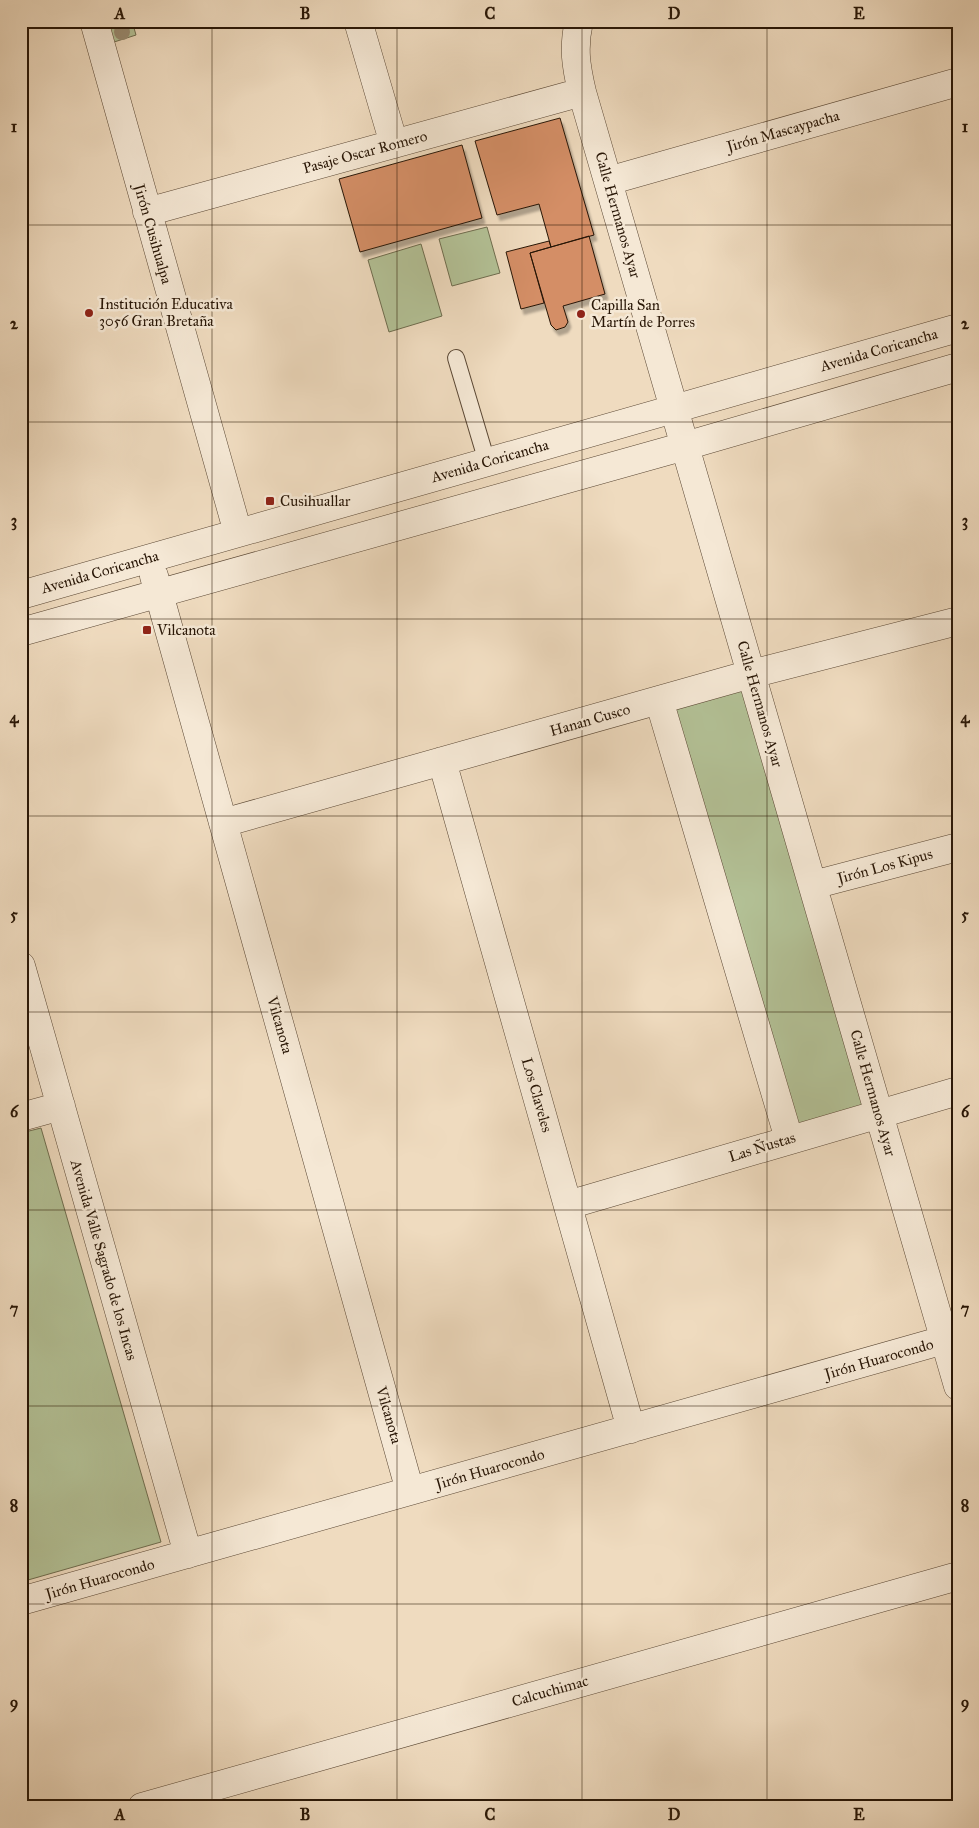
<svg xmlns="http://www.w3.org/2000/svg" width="979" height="1828" viewBox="0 0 979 1828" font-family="'IM FELL Great Primer',serif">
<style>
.green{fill:#b3c196;stroke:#6e6c4e}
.building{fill:#d48e66;stroke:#281606;filter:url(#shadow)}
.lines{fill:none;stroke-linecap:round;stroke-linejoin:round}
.lane-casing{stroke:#5a4734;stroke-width:18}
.street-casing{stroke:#5a4734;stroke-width:29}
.lane{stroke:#f5e8d5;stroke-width:16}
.street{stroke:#f5e8d5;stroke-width:28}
.tree{fill:#998b71}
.grid{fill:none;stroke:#281606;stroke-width:1;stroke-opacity:0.55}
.poi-dot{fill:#8f2418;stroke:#f5e8d5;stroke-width:2}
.labels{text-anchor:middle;stroke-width:5;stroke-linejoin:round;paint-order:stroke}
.street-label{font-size:15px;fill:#281606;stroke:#f5e8d5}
.poi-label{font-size:15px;fill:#281606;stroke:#f5e8d5;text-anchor:start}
.neatline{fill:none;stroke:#281606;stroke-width:2}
.grid-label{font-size:16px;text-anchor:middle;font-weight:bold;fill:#281606}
</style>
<defs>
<filter id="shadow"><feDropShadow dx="3" dy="5.5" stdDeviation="1" flood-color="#0004"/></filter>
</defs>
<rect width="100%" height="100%" fill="#efdbbf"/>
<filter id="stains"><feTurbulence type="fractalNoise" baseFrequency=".004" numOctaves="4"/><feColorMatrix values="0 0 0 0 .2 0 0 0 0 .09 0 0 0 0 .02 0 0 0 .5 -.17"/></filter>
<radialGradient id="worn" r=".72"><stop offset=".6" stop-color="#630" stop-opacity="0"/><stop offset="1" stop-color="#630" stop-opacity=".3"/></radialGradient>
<!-- green -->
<path class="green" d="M105 21H132L136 35 111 43Z
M487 227 500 273 452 286 439 239Z
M421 244 442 316 389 332 368 260Z
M746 687 869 1104 794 1125 671 709Z
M41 1128 161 1542 21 1582V1133Z"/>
<!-- building -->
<path class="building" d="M560 118 594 235 551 247 539 204 497 215 475 141Z
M462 145 482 218 360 252 339 179Z
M589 236 605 294 563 306 568 322 565 327 556 330 551 325 530 253Z
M549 241 551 247 530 253 544 303 521 309 506 252Z"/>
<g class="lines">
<!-- lane casing -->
<g class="lane-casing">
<path id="lane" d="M456 358 487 462"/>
</g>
<!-- street casing -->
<g class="street-casing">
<path id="street" d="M94 21 238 533
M358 21 394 144
M579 21C573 48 576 66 582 92L958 1386
M608 181 958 82
M147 212 582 92
M154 576 410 1491
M21 595 958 328
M21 632 685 446 958 367
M659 700 789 1139
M442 761 631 1429
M223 823 751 674 958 621
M813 885 958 847
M21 966 188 1554
M21 1117 61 1106
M568 1205 958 1091
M21 1601 958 1336
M142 1807 958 1576"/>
</g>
<!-- lane -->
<use href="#lane" class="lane"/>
<!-- street -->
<use href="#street" class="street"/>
</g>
<!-- trees -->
<circle class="tree" cx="122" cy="32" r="8"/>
<!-- grid -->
<path class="grid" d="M212 21V1807M397 21V1807M582 21V1807M767 21V1807M21 225H958M21 422H958M21 619H958M21 816H958M21 1012H958M21 1210H958M21 1406H958M21 1604H958"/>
<!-- markers -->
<g class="poi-dot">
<circle cx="89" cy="313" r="5"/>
<circle cx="581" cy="314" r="5"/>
<rect x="265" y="496" width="10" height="10" rx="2.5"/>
<rect x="142" y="625" width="10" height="10" rx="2.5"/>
</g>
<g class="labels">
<!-- street labels -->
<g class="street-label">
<text transform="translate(783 131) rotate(-16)" y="5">Jirón Mascaypacha</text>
<text transform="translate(365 152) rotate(-15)" y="5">Pasaje Oscar Romero</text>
<text transform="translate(618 215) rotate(74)" y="5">Calle Hermanos Ayar</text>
<text transform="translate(153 234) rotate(74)" y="5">Jirón Cusihualpa</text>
<text transform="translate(879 350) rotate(-16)" y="5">Avenida Coricancha</text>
<text transform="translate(490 461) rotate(-16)" y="5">Avenida Coricancha</text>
<text transform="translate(100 572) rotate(-16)" y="5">Avenida Coricancha</text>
<text transform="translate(760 704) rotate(74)" y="5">Calle Hermanos Ayar</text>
<text transform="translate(590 720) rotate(-16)" y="5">Hanan Cusco</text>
<text transform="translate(885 866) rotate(-15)" y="5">Jirón Los Kipus</text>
<text transform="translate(280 1025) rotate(74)" y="5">Vilcanota</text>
<text transform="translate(873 1093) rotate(74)" y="5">Calle Hermanos Ayar</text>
<text transform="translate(537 1095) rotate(74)" y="5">Los Claveles</text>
<text transform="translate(762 1147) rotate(-17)" y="5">Las Ñustas</text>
<text transform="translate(104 1260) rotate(74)" y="5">Avenida Valle Sagrado de los Incas</text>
<text transform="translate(879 1359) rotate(-16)" y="5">Jirón Huarocondo</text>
<text transform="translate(389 1415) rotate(74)" y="5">Vilcanota</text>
<text transform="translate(490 1469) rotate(-16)" y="5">Jirón Huarocondo</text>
<text transform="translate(100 1579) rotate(-16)" y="5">Jirón Huarocondo</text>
<text transform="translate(550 1691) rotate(-16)" y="5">Calcuchimac</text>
</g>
<!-- poi labels -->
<g class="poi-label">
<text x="99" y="309">Institución Educativa<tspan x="99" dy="17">3056 Gran Bretaña</tspan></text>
<text x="591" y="310">Capilla San<tspan x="591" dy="17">Martín de Porres</tspan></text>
<text x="280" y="506">Cusihuallar</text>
<text x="157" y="635">Vilcanota</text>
</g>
</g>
<!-- margin -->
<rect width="979" height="1828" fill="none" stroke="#efdbbf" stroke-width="55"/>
<rect x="28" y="28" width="924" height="1772" class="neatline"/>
<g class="grid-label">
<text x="120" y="19">A</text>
<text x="305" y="19">B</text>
<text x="490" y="19">C</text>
<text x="674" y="19">D</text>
<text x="859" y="19">E</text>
<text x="14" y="132">1</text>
<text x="965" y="132">1</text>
<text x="14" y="329">2</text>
<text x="965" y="329">2</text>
<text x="14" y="526">3</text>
<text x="965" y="526">3</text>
<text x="14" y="723">4</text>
<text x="965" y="723">4</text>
<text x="14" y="920">5</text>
<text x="965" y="920">5</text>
<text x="14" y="1117">6</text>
<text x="965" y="1117">6</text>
<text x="14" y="1314">7</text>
<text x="965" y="1314">7</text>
<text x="14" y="1511">8</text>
<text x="965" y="1511">8</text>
<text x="14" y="1708">9</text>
<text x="965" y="1708">9</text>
<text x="120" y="1820">A</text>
<text x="305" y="1820">B</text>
<text x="490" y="1820">C</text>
<text x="674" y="1820">D</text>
<text x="859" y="1820">E</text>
</g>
<rect width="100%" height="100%" filter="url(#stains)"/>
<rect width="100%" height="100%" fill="url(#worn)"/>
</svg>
